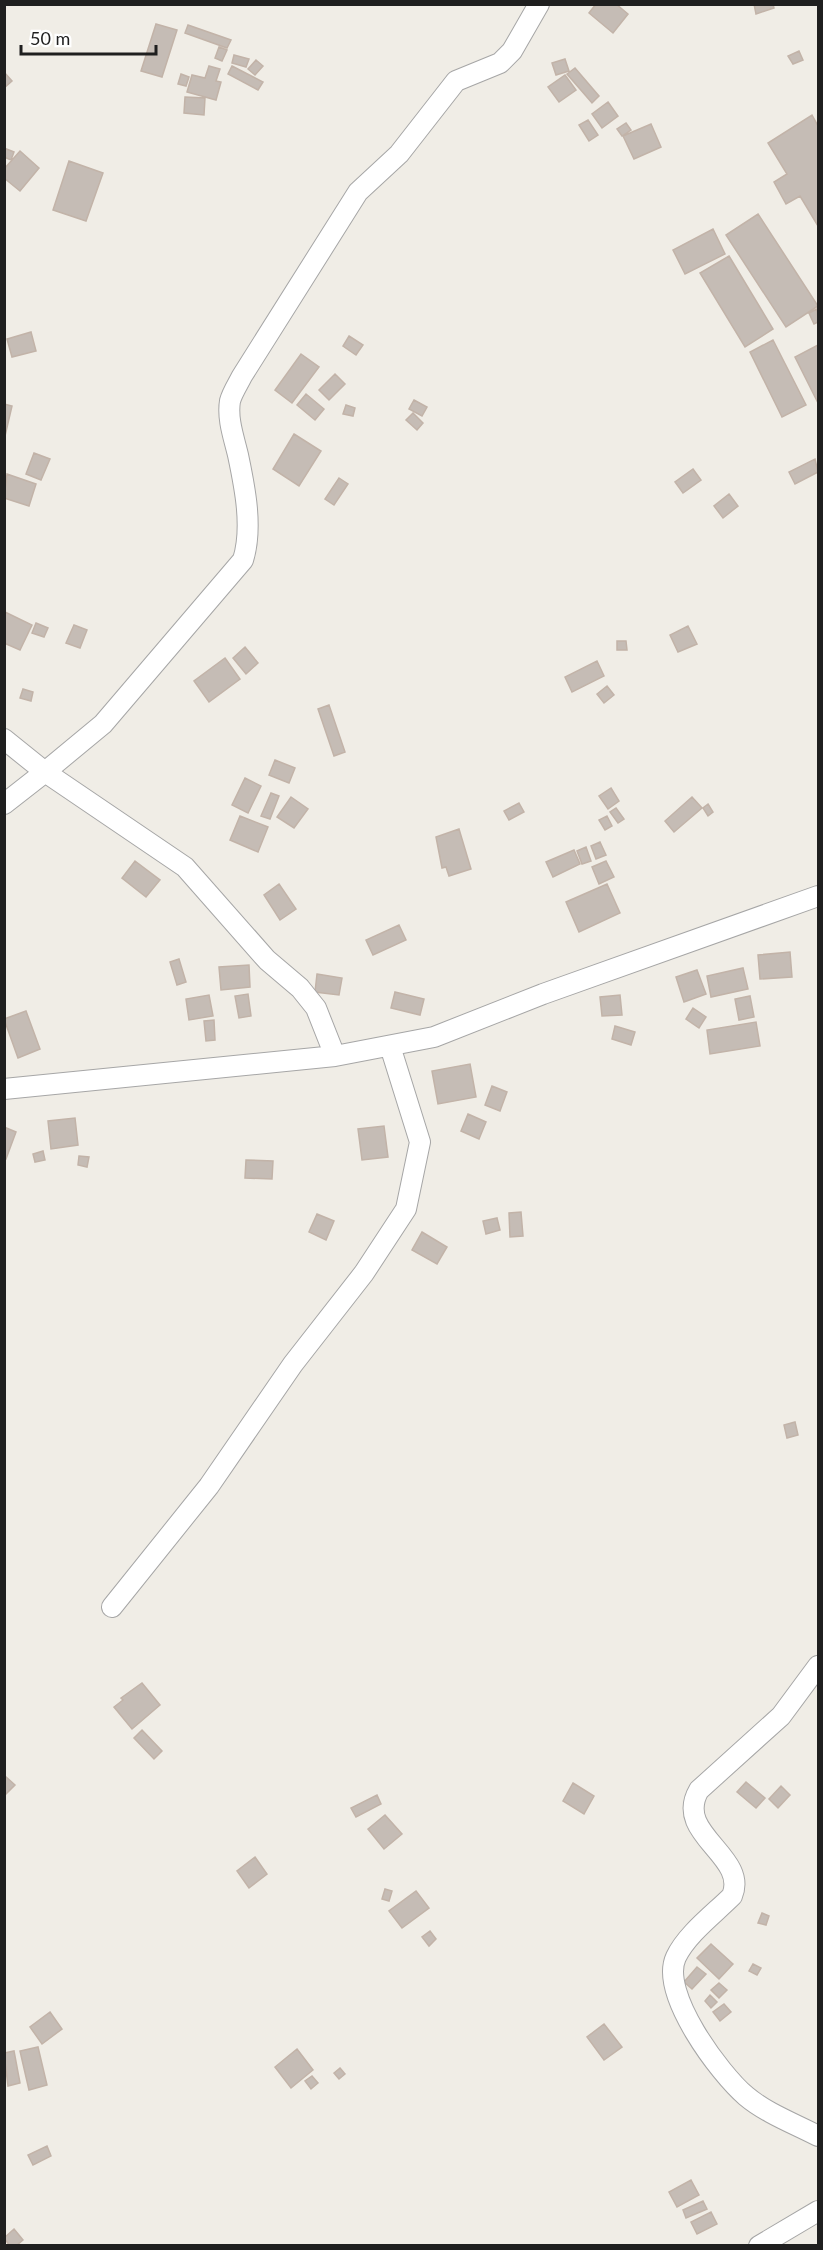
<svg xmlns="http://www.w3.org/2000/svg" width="823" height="2250" viewBox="0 0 823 2250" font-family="Lato,sans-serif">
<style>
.building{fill:#c5bcb5;stroke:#c2b3a8;stroke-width:1.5}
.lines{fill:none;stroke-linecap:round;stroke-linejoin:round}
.street-casing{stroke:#a6a6a6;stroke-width:22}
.street{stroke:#fff;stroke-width:20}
</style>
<rect width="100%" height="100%" fill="#f0ede6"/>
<!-- building -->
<path class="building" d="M596 4H616L628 14 613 33 589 13Z
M754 4H773L774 8 756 14Z
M156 24 177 30 162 77 141 71Z
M188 25 231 40 227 48 185 33Z
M219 47 227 50 222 61 215 58Z
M799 51 803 60 793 64 788 56Z
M234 55 249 59 246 67 232 63Z
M565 59 569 71 556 75 552 63Z
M256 60 263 66 255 75 248 69Z
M209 66 220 69 216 81 221 82 216 100 187 92 192 75 205 78Z
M232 66 263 82 258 90 228 74Z
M575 68 599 96 592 103 567 74Z
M4 72 12 81 4 88Z
M181 74 189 77 186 86 178 84Z
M565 75 576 90 559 102 548 87Z
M185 97 205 98 204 115 184 113Z
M608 102 618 116 602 128 592 114Z
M812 115 818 126V226L800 196 786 204 774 182 787 174 768 143Z
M588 120 598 135 589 141 579 125Z
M626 123 631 130 622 136 617 129Z
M651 124 661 147 634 159 623 136Z
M4 148 14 152 11 160 4 157Z
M20 151 39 168 20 191 4 178V169Z
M69 161 103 173 86 221 53 210Z
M758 214 818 306 786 327 726 235Z
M713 229 725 254 685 274 673 250Z
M729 256 773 329 745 347 700 273Z
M817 309 818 322 814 324 809 313Z
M31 332 36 351 12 357 7 339Z
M349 336 363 345 356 355 343 346Z
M773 340 806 405 782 417 750 352Z
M818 345V403L795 357Z
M301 354 319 367 292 403 275 390Z
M335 374 345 384 329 400 319 390Z
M306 394 324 409 315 420 297 405Z
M414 400 427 407 422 416 409 409Z
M4 404 12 406 5 436 4 435Z
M346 405 355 408 353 416 343 414Z
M413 413 423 423 417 430 406 420Z
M294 434 321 451 299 486 273 469Z
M34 453 50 459 41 480 26 474Z
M815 459 818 472 795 484 789 472Z
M693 469 701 480 683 493 675 482Z
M7 474 36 484 29 506 4 498Z
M339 478 348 484 334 505 325 499Z
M729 494 738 506 723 518 714 506Z
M5 612 32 625 20 650 4 643Z
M36 623 48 628 44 637 32 633Z
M74 625 87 630 80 648 66 643Z
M688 626 697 644 678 652 670 635Z
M617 641H626L627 650H617Z
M245 647 258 663 246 674 233 658Z
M225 658 240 679 209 702 194 681Z
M597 661 604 676 572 692 565 677Z
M607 686 614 695 604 703 597 694Z
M23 689 33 692 31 701 20 698Z
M329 705 345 752 334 756 318 709Z
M275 760 295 768 289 783 269 775Z
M245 778 261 786 248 813 232 805Z
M611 788 619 801 608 809 599 796Z
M271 793 279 796 270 819 261 816Z
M291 797 308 809 294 828 277 817Z
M692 797 702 808 674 832 665 821Z
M519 803 524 812 509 820 504 811Z
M708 804 713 812 708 816 703 808Z
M616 808 624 819 618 823 610 812Z
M240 816 268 827 258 852 230 840Z
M607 816 612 826 605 830 599 820Z
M459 829 471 869 449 876 446 867 442 868 436 837Z
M600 842 606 855 596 859 591 846Z
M586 847 591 861 582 864 577 851Z
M574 850 580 864 553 877 546 862Z
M135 861 160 880 146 897 122 878Z
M606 861 614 877 599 884 592 867Z
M279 884 296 909 280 920 264 895Z
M607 884 620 913 579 932 566 902Z
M399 925 406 940 373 955 366 940Z
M790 952 792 977 760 979 758 955Z
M179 959 186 982 177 985 170 962Z
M249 965 250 987 221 990 219 967Z
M743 968 748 989 711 997 707 976Z
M697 970 706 994 684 1002 676 977Z
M317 974 342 978 339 995 315 992Z
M395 992 424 999 420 1015 391 1008Z
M248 994 251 1016 239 1018 235 996Z
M209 995 213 1016 189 1020 186 999Z
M620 995 622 1015 602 1016 600 997Z
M750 996 754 1017 739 1020 735 999Z
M693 1008 706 1017 699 1028 686 1019Z
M26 1011 40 1049 18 1058 4 1019Z
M214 1020 215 1040 206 1041 204 1021Z
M756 1022 760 1046 710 1054 707 1030Z
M615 1026 635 1032 631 1045 612 1039Z
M470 1064 476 1097 438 1104 432 1071Z
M492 1086 507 1092 500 1111 485 1105Z
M468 1114 486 1122 479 1139 461 1131Z
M75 1118 78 1145 51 1149 48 1121Z
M384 1126 388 1157 362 1160 358 1129Z
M4 1127 16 1132 6 1159 4 1158Z
M43 1151 45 1160 35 1162 33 1154Z
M79 1156 89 1157 87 1167 78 1165Z
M246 1160 273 1161 272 1179 245 1178Z
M521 1212 523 1236 510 1237 509 1213Z
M317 1214 334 1221 326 1240 309 1232Z
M497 1218 500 1230 486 1234 483 1221Z
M422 1232 447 1247 437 1264 412 1250Z
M795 1422 798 1435 787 1438 784 1425Z
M142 1683 160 1705 132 1729 114 1707 123 1700 121 1698Z
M142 1730 162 1751 154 1759 134 1738Z
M5 1776 15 1785 4 1796V1777Z
M746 1782 765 1798 756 1808 737 1792Z
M573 1783 594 1796 584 1814 563 1801Z
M781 1786 790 1795 778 1808 769 1799Z
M377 1795 381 1804 356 1817 351 1808Z
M385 1815 402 1834 384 1849 368 1829Z
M255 1857 267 1874 249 1888 237 1871Z
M385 1889 392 1891 389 1901 382 1899Z
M416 1891 429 1908 402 1928 389 1911Z
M762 1913 769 1916 766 1925 758 1923Z
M430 1931 436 1939 429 1946 422 1937Z
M711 1944 733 1964 719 1979 697 1958Z
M753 1964 761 1968 757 1975 749 1971Z
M697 1967 706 1974 692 1989 684 1982Z
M719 1983 727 1990 719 1998 711 1990Z
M710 1995 717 2002 711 2008 705 2001Z
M724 2004 731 2012 720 2021 713 2012Z
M50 2012 62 2029 42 2044 30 2027Z
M604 2024 622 2047 604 2060 587 2037Z
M38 2047 47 2085 29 2090 20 2051Z
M297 2049 313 2070 291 2088 275 2067Z
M14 2051 20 2083 8 2086 4 2053Z
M340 2068 345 2074 339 2079 334 2073Z
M312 2076 318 2083 311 2089 305 2081Z
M47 2146 51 2156 33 2165 28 2155Z
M691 2180 699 2195 677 2207 669 2192Z
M703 2201 707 2209 686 2218 683 2210Z
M711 2212 717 2224 697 2234 691 2222Z
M14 2229 23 2240 16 2246H10L4 2238Z"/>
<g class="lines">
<!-- street casing -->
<g class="street-casing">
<path id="street" d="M4 739 45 772 103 724 243 560C253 528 245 488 238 455 234 438 227 419 230 401 232 393 238 384 242 376L358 192 399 154 456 81 500 63 512 51 539 4
M4 804 45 772 185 867 267 960 300 988 316 1008 335 1056
M4 1089 335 1056 434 1037 543 994 818 896
M112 1607 209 1486 293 1364 364 1273 406 1209 420 1142 390 1046
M818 1666 781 1716 699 1790C673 1834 749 1856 732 1896 714 1914 687 1934 676 1957 659 1993 720 2074 746 2096 766 2113 795 2124 818 2136
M759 2246 818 2211"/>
</g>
<!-- street -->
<use href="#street" class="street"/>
</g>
<!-- border -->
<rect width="823" height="2250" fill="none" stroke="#1f1f1f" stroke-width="12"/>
<!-- scale -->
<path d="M21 45v9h135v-9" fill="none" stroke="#1f1f1f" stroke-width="3"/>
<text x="30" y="45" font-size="18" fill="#1f1f1f" stroke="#ffffff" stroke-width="4.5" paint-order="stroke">50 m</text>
</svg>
